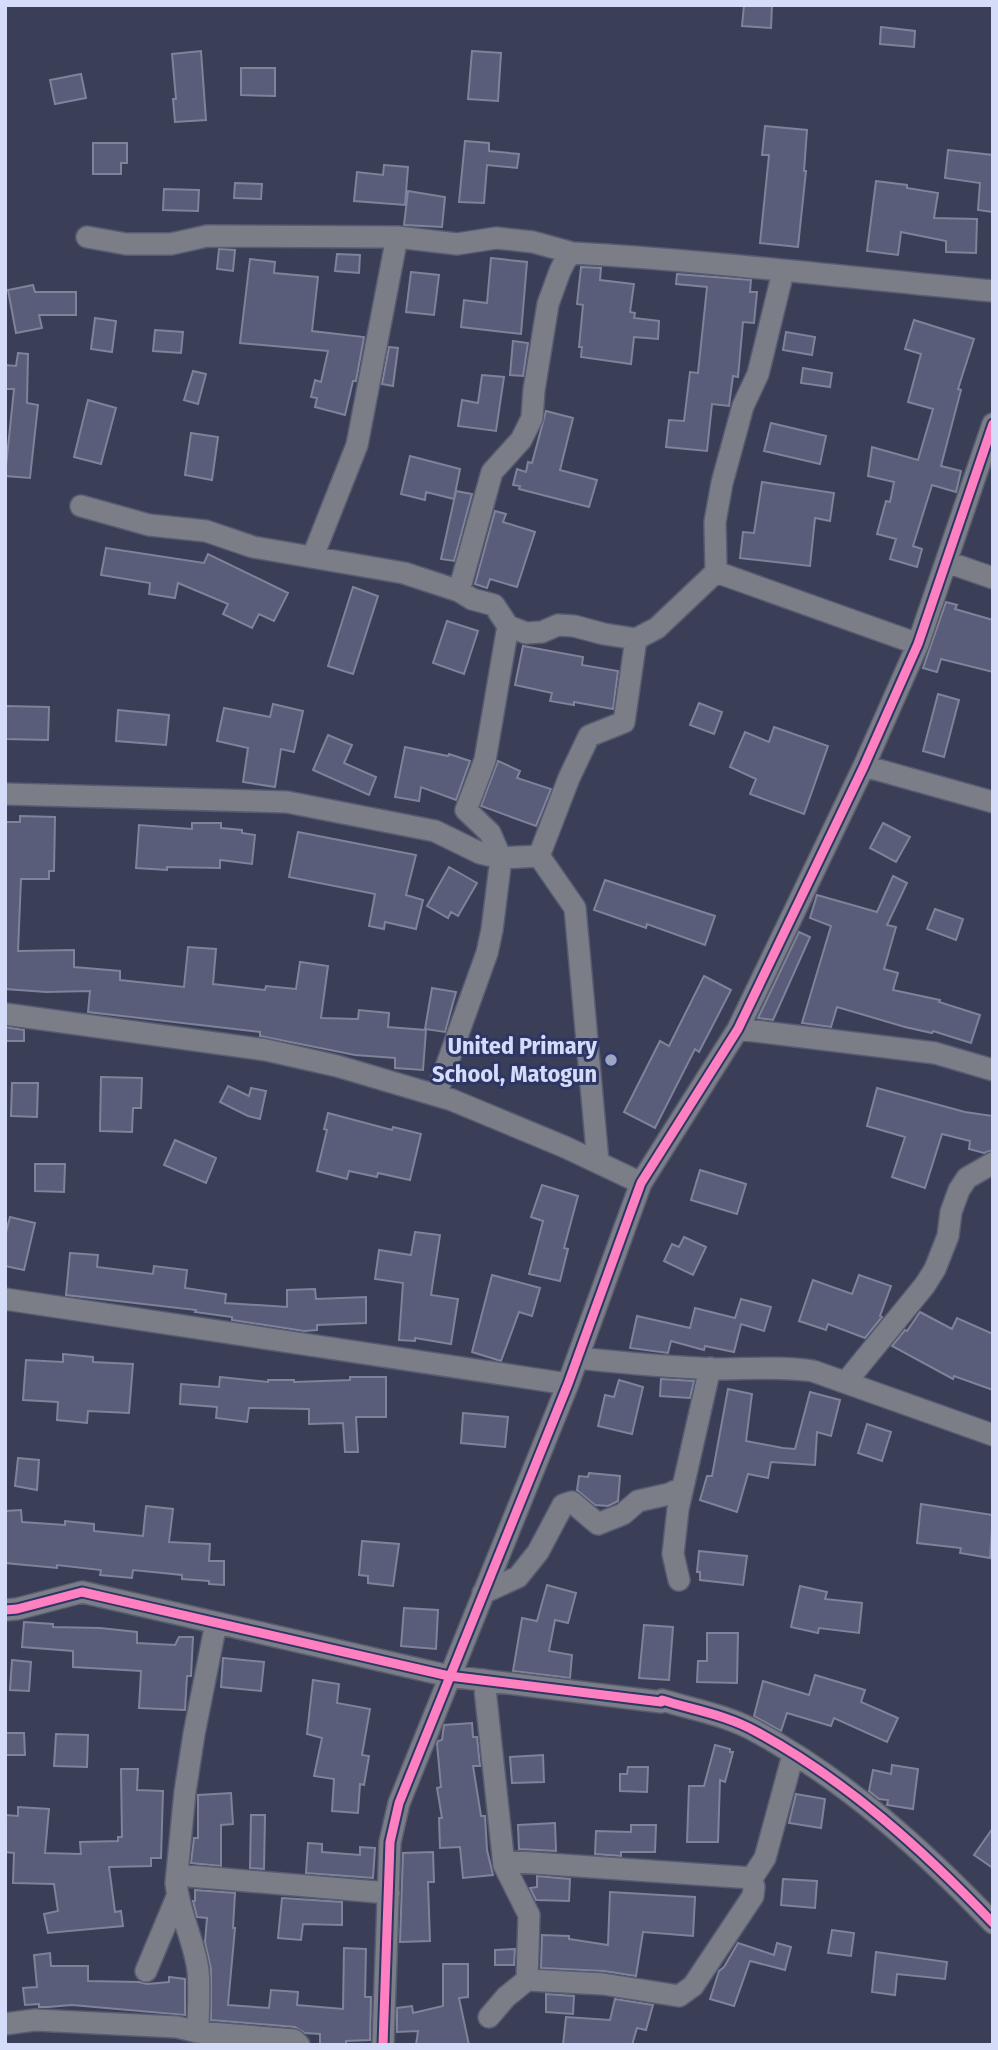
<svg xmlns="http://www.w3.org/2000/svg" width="998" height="2050" viewBox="0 0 998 2050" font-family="'Fira Sans Condensed',sans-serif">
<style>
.building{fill:#595d79;stroke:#7e8399;stroke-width:2}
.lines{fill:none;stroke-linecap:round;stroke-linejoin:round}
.minor-casing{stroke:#585c72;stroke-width:24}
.minor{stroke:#7b7d87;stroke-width:21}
.cycleway-casing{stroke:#2d3664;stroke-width:13}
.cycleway{stroke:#ff80c0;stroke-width:9}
.poi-dot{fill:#9ea5c0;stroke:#2d3664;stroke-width:2.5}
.labels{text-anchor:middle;stroke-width:6;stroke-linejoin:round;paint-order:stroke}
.poi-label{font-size:24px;font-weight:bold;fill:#d4dcf9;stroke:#2d3664;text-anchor:end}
</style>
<rect width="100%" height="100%" fill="#3a3e57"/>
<!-- building -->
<path class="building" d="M744 5H772L771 28 742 26Z
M881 27 915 31 914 47 880 44Z
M201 51 206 120 175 122 173 99H176L172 54Z
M472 51 501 53 498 101 468 99Z
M241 68H275V96L241 95Z
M81 74 86 98 55 104 50 80Z
M765 126 807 130 804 171H806L798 247 760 243 769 155H762Z
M465 141 489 143V151L519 154 517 168 487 165 484 203 459 202Z
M93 143H127V163H121V174H93Z
M948 150 993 155V212L978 210 980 183 945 178Z
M384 165 408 167 405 205 354 201 357 172 383 175Z
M876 181 907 185V188L938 193 934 218 977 219 976 253 946 252V241L901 232 898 255 867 251Z
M235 183 262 184 261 199 234 198Z
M164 189 199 190 198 211 163 210Z
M408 191 445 197 442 227 404 225Z
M219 249 235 250 233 271 217 269Z
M337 254 360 255 359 273 335 271Z
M491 258 527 262 521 334 461 327 464 300 487 303Z
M250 259 275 262 274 273 318 277 312 331 364 337 356 381H353L345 415 315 407 317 398 311 397 315 380 321 382 328 351 240 343Z
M581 267 601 268 600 280 634 284 630 312 635 313 634 318 659 321 658 339 634 337 631 364 581 357 582 347H579L583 305 577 304Z
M411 272 439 275 434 315 406 312Z
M677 274 751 280 750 292H757L754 323 743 322 738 377 733 376 729 406 712 404 707 451 666 447 669 420 684 421 690 372 698 373 707 287 676 284Z
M33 285 35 292H76V315H39L42 328 16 333 8 290Z
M95 318 116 321 112 352 91 349Z
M914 320 974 339 958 389 961 390 941 466 961 471 956 492 932 485 913 546 922 549 917 567 890 559 896 539 877 534 886 501 890 502 894 482 868 476 872 447 918 460 933 409 908 402 921 354 905 349Z
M155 330 183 332 181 353 153 351Z
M786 332 815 337 812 355 783 350Z
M513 341 528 343 523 376 510 375Z
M389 347 398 348 393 386 382 384Z
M18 353 28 354 27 403 38 405 30 478 5 476 14 389H5V365L16 366Z
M803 368 832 373 830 387 801 383Z
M193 371 206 374 198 404 184 400Z
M482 375 504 377 496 431 458 426 462 400 478 403Z
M88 400 116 408 101 464 74 457Z
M546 411 573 418 560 470 597 480 589 507 519 489 520 486 513 485 517 469 526 472 528 462 532 463Z
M771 423 826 436 820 464 764 451Z
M191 433 218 437 212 480 185 475Z
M410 456 460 469 454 499 426 492 425 500 401 494Z
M762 482 834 493 830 521 815 518 810 566 740 558 743 532 754 533Z
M456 491 472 494 454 561 441 559Z
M495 511 506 514 503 522 535 532 517 587 490 579 487 588 475 584Z
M106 548 204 563 208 554 288 593 274 621 259 614 252 628 223 614 228 604 178 583 175 598 149 594 150 583 101 575Z
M353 587 378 596 353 674 328 666Z
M946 602 957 605 955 609 993 620V672L941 659 937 672 923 668Z
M447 621 478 631 464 674 433 663Z
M523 646 583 657 582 665 618 671 613 709 574 702V705L550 701 552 693 515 685Z
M938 694 959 700 944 757 923 751Z
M699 703 722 712 714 734 690 725Z
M273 704 303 711 294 752 281 749 275 787 243 782 248 748 217 741 224 708 270 717Z
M5 706 49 707 48 740 5 739Z
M118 710 169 715 166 745 116 741Z
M774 727 828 746 804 814 750 794 756 779 730 767 745 732 769 742Z
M328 735 352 745 344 763 376 777 369 795 313 770Z
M405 747 448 756 449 754 470 761 456 800 421 787 419 801 395 797Z
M498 761 520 771 517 778 551 789 536 826 481 806Z
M20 816 55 817 54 871H49V879H21L18 951 74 950V967L120 971V980L184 987 188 947 216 949 213 984 265 990 266 986 296 989 300 962 328 966 321 1018 358 1019 359 1010 389 1013 388 1027 426 1030 423 1070 395 1068V1058L355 1055 260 1036V1032L88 1012 90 991 46 992 5 989V822H20Z
M192 823H221V828L242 830V833L255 835 252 864 220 860V868L167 867V870L136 868 139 825 192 829Z
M883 823 910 837 896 862 870 848Z
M298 832 416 855 406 895 423 900 416 929 385 922 384 929 369 926 375 894 289 877Z
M449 867 477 883 458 916 451 912 448 918 427 906Z
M893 876 907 883 887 925 896 927 884 969 898 973 893 990 940 1000 939 1002 980 1015 971 1043 933 1031 932 1033 905 1027 837 1007 831 1027 802 1023 831 926 810 918 817 895 877 912Z
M605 880 715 916 705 945 647 924 646 928 594 910Z
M935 909 963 919 956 940 927 929Z
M799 932 810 937 773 1020 758 1018Z
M704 976 731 990 699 1052 695 1049 655 1128 624 1112 660 1041 669 1046Z
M432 988 456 992 445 1032 425 1029Z
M5 1027 24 1030V1041H5Z
M101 1077 142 1078 141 1108H133L132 1132 100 1131Z
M12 1083H38L37 1117 11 1116Z
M228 1086 249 1096 251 1088 266 1091 260 1119 248 1116 220 1102Z
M877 1088 965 1112 993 1116V1150L984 1153 969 1149 970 1141 942 1134 925 1188 892 1177 905 1137 867 1126Z
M328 1113 392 1130 393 1127 421 1134 410 1180 378 1173 377 1177 349 1171 347 1179 317 1171 327 1130 324 1129Z
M175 1140 216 1158 206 1183 164 1165Z
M35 1164H65L64 1192 35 1191Z
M700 1170 746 1184 737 1214 691 1200Z
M542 1185 578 1196 564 1248 568 1249 560 1281 529 1274 543 1221 531 1217Z
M10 1217 35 1223 24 1270 5 1266V1236Z
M415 1232 440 1235 431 1295 458 1299 451 1344 415 1338V1341L399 1340 403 1283 375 1279 379 1250 411 1255Z
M684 1237 706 1247 693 1275 664 1261 672 1244 679 1247Z
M70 1253 98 1255 97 1267 153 1274 154 1266 187 1270 185 1288 226 1294 225 1303 287 1307V1290L315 1289 316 1299 366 1297V1323L317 1325V1330L304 1331 232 1320V1317L195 1312 196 1310 66 1295Z
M492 1275 540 1288 532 1316 519 1312 501 1361 472 1352Z
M859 1275 891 1286 880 1316 882 1317 865 1338 828 1324 826 1330 799 1321 813 1280 852 1294Z
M741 1299 771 1307 764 1331 741 1324 734 1352 705 1346 704 1350 671 1341 668 1353 630 1348 637 1316 690 1328 695 1308 735 1318Z
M920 1312 952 1329 957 1318 993 1334V1390L954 1376 953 1379 892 1346 905 1330 907 1331Z
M63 1354 93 1357V1362L133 1364 129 1413 88 1411 87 1423 57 1420 58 1402 23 1400 26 1360 63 1362Z
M220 1377 268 1382V1380H294V1382L350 1380V1377H386V1417H356L358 1452H345L343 1423 309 1424V1409L249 1408 247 1422 216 1418 217 1407 180 1404 181 1384 219 1387Z
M661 1379 694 1381 690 1398 660 1396Z
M619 1380 643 1387 632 1434 598 1426 605 1395 614 1397Z
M728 1389 752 1394 746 1441 783 1448 795 1449 810 1392 840 1400 831 1436 817 1432 815 1465 771 1462 768 1478 748 1474 737 1512 700 1500 707 1476H712Z
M463 1413 508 1417 505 1447 461 1443Z
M867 1424 891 1432 882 1461 858 1453Z
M18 1458 39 1460 37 1490 15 1486Z
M589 1473 620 1476 618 1501 608 1506 595 1505 577 1490 579 1476 588 1477Z
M921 1504 993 1515 990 1558 960 1553 961 1548 917 1543Z
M146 1506 173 1509 169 1542 210 1544 209 1561H224V1585L209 1584V1581L182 1579V1575L133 1570 132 1578 100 1575 101 1570 57 1565V1568L5 1563V1511L21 1510 22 1522 65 1525V1521L94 1524V1531L143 1536Z
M362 1541 399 1544 393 1586 368 1583V1576L359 1575Z
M699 1551 747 1556 743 1585 700 1580V1572H697Z
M547 1585 576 1593 568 1623 555 1620 549 1651 572 1655 570 1678 513 1671 522 1618 537 1621Z
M800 1586 827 1592 825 1599 862 1603 859 1633 819 1628 818 1633 791 1627Z
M404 1608 438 1610 436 1649 401 1646Z
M24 1622 53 1624V1627L100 1628 137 1632V1643L175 1645 179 1637H193L191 1676H187L185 1710 139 1708 141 1671 73 1667V1651L22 1647Z
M644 1625 673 1627 669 1680 639 1678Z
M707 1633H738L737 1683 697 1682 698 1661H707Z
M223 1658 264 1662 261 1691 221 1687Z
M12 1660 31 1662 29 1691 10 1690Z
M815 1675 865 1690 861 1702 898 1718 887 1742 834 1718 831 1726 787 1713 781 1731 754 1716 763 1681 809 1695Z
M313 1680 339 1684 337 1703 370 1709 362 1755 369 1756 364 1785 360 1784 358 1813 332 1811 334 1779 314 1776 322 1738 307 1734Z
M472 1723 473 1737H477L480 1766H473L481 1816H485L487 1850 493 1875 463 1878 460 1847 440 1848 439 1818H442L437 1788 441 1787 437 1744 438 1741 442 1740 444 1725Z
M5 1733H24L25 1755H5Z
M56 1734 88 1735 87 1767 54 1766Z
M715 1745 730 1749V1752H733L725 1782 720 1780 718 1842H687L689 1786H704Z
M543 1755 544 1782 512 1783 510 1757Z
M892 1765 918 1769 913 1809 887 1805 888 1800 879 1799 869 1791 873 1770 891 1774Z
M628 1767H648L647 1792 620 1791V1774H627Z
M121 1769H138L137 1790 163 1791 161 1858H151V1866L109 1867 115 1912 121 1911 123 1926 48 1933 44 1914 58 1911 54 1884 13 1883 14 1853 5 1852V1815L18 1816V1807L49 1809 45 1853 81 1854 80 1842 118 1841V1837H122Z
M231 1793 233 1824 221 1825V1866L191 1863 194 1838H198V1795Z
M796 1794 825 1799 821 1828 789 1823Z
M251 1815H265L264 1869 250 1868Z
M555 1823 556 1851 519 1849 518 1825Z
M631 1825H656L655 1852H621V1856L595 1854 596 1831 631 1832Z
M993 1828V1868L974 1855Z
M308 1843 322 1844V1852L360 1855V1847L375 1848 373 1878 306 1873Z
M433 1852 434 1882H428L430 1941 400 1942 403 1853Z
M537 1876 570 1879 569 1901 536 1900 530 1888 537 1887Z
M783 1879 817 1881 815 1908 781 1905Z
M195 1890 235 1893 233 1928H235L228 2005 269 2008 271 1990 298 1992 297 2005 343 2009 344 1948 366 1949 365 1997H371L370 2040 346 2041V2045H320V2034L305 2033 295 2027 211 2020V1969L205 1942 207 1918 197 1917 193 1901H195Z
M610 1892 695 1897 693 1936 643 1932 636 1976 604 1971 541 1968 542 1935 569 1936V1939L608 1945Z
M282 1898 342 1902V1925L303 1924 301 1940 278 1938Z
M832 1930 854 1933 851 1956 828 1953Z
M738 1943 774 1955 777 1943 791 1947 785 1970 750 1961 734 2006 710 1999 719 1971 724 1967Z
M515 1949 514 1965H495V1950Z
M876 1952 947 1962 945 1979 897 1974 895 1995 872 1992Z
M50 1953 51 1966H88V1981L139 1982 147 1984 169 1982V1977L185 1979V2015L72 2005 48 2007H39V2004L25 2005 23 1988 37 1987 34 1955Z
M443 1964H468V1997L459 1998 469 2045H416L418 2031 397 2032V2008L412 2006 413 2013 443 2006Z
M546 1994 574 1996 573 2014 546 2012Z
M615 1999 653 2005 646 2030 637 2028 632 2045H563L566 2017 610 2020Z"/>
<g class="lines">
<!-- minor casing -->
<g class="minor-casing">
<path id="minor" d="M87 237 126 244H171L207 236 397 237 457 244 496 238 533 242 573 253
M81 506 149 525 206 531 253 547 404 573 459 591 472 599 494 605 508 626 526 633 542 632 558 625 574 626 604 634 636 639 657 628 716 572 715 522 722 483 743 406 758 374 783 272
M313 556 357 445 397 237
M947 562 993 578
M716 572 918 644
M459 591 492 472 521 440 532 418 534 390 548 304 560 271 566 259 573 253C713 261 853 278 993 291
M864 766 993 802
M5 794 287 802 435 831 480 853 501 858 539 856 575 908 598 1162
M539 856 569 778 589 736 624 722 636 639
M5 1014 266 1050 337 1066 452 1100 565 1147 641 1183
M738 1029 935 1053 993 1070
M436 1095 487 953 492 930 501 858 490 833 466 810 485 760 508 626
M5 1299 568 1384
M578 1358C624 1363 670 1367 717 1369 749 1369 781 1366 813 1371L993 1435
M846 1382 925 1285 935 1269 948 1236 951 1212 959 1190 967 1178 993 1163
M679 1580 673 1554 678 1509 710 1368
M483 1593 518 1577 538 1552 563 1505 572 1502 598 1524 623 1514 638 1501 669 1494 682 1488
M5 1610 17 1609 82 1592 449 1676 661 1702 662 1700C694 1710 727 1715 757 1732 847 1781 923 1850 993 1923
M484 1680 504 1865 529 1915 527 1980 506 1997 489 2017
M504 1861 752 1878 765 1858 793 1755
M177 1875 389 1893
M146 1971 177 1897
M527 1980 603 1984 679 1996 693 1986 753 1896 754 1887 752 1878
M5 2024 35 2020 177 2027 198 2032 294 2040 299 2045
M198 2032C198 2012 200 1990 198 1970 194 1940 179 1913 176 1883L185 1792 194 1734 216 1623
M383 2045 390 1842 399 1803 568 1384 641 1183 738 1029 864 766 918 644 993 424"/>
</g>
<!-- minor -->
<use href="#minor" class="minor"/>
<!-- cycleway casing -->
<g class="cycleway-casing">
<path id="cycleway" d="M5 1610 17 1609 82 1592 449 1676 661 1702 662 1700C694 1710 727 1715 757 1732 847 1781 923 1850 993 1923
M383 2045 390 1842 399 1803 568 1384 641 1183 738 1029 864 766 918 644 993 424"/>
</g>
<!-- cycleway -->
<use href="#cycleway" class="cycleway"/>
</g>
<!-- markers -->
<circle class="poi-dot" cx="611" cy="1060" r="7"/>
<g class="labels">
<!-- poi labels -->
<g class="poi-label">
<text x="597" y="1054">United Primary<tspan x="597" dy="28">School, Matogun</tspan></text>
</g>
</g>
<!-- border -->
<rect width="998" height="2050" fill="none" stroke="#d4dcf9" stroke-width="14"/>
</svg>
